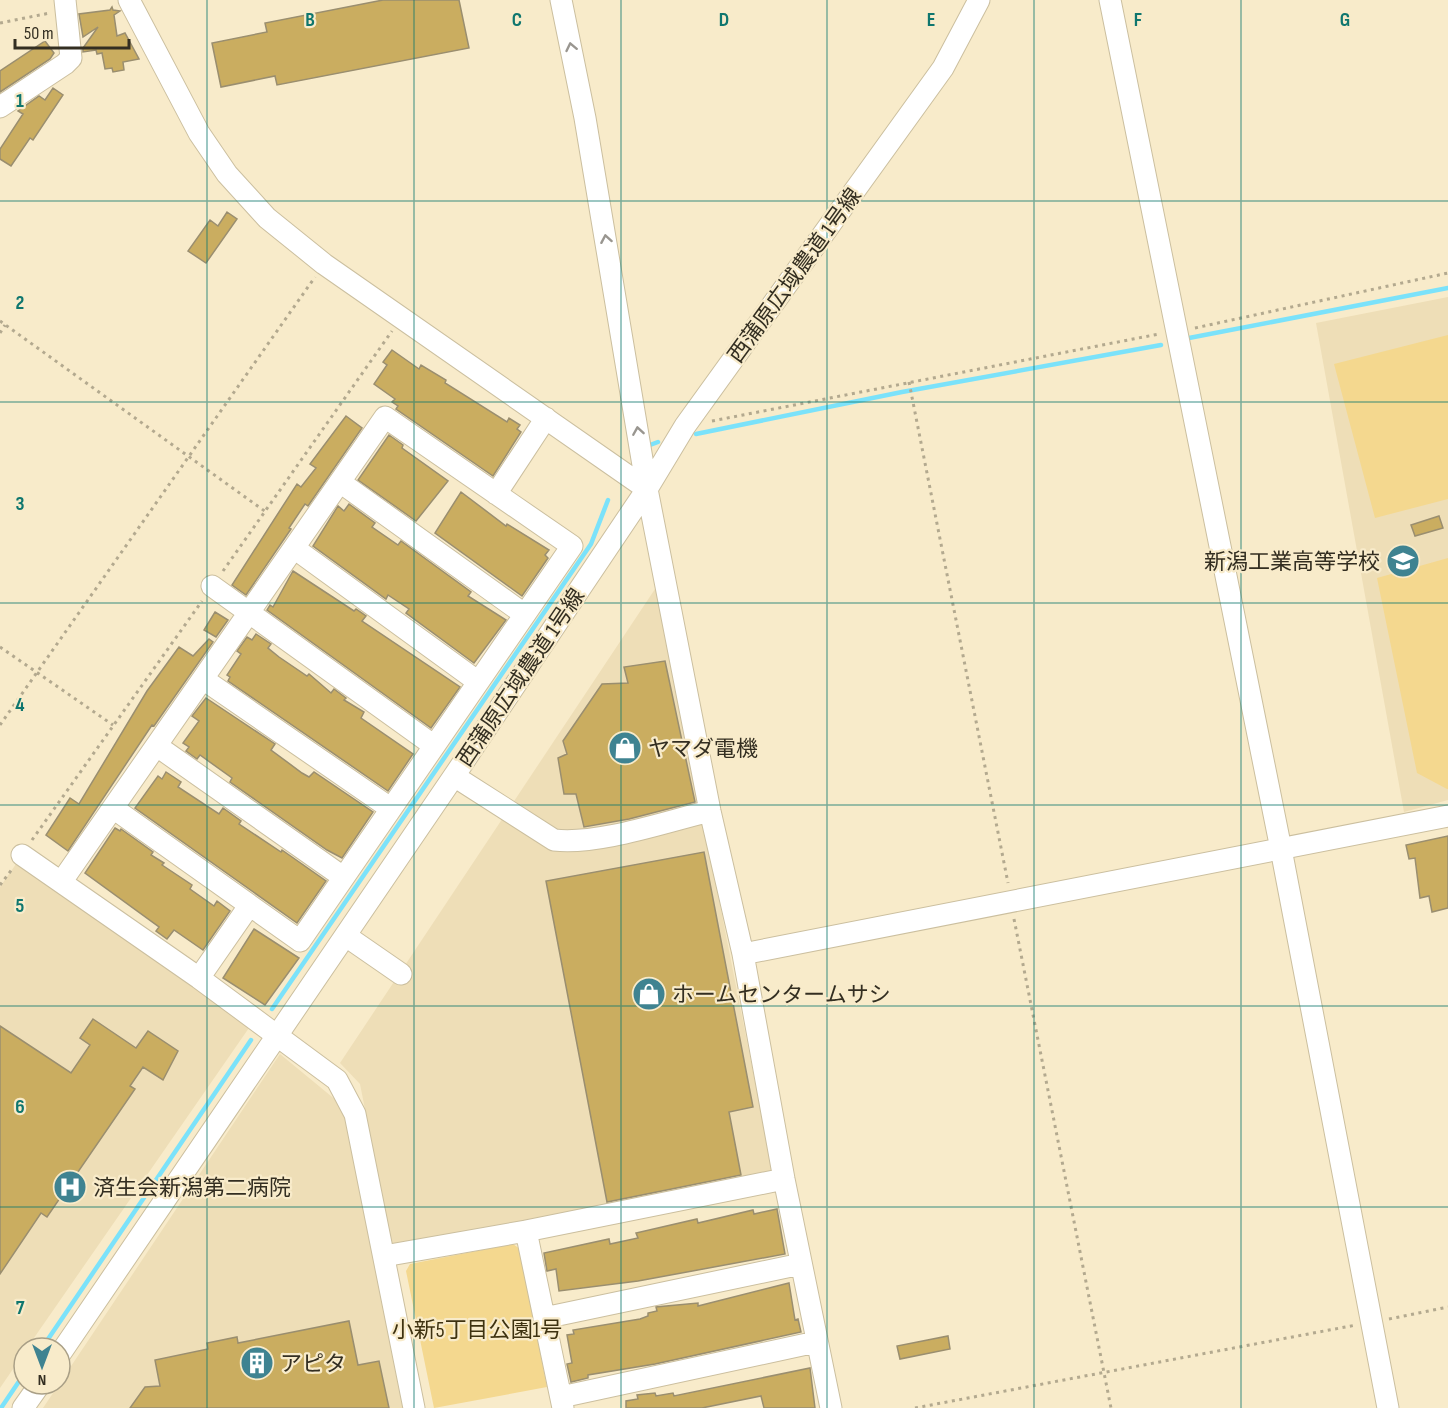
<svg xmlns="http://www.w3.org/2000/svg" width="1448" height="1408" viewBox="0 0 1448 1408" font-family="'Sofia Sans Condensed','Noto Sans JP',sans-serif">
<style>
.built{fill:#eedeb7}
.green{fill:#f4d88f}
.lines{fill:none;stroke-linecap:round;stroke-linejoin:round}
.stream{stroke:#7be2fa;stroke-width:4.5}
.building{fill:#caad60;stroke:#9a8e6f;stroke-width:1.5}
.minor-casing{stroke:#cbbf9f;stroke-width:23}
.path{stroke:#b3a98f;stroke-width:3;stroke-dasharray:3 4.5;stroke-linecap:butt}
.minor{stroke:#fff;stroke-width:21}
.oneway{stroke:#999690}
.grid{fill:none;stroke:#0f766e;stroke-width:1.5;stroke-opacity:0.55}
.labels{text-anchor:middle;stroke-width:4.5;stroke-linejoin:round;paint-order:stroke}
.street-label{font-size:22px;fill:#332e21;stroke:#f8ebca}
.poi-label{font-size:22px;fill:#332e21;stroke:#f8ebca;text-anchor:start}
.park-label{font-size:22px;fill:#3e3210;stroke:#f8ebca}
.grid-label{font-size:20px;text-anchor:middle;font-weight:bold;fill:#0f766e;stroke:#f8ebca;stroke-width:4.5;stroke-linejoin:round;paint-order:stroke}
</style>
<rect width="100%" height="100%" fill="#f8ebca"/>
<!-- built -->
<path class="built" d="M1448 297V800L1404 812 1316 323Z
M657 586 773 1173 743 1181 392 1246 360 1084 340 1063Z
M16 864 251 1025 27 1348H24V1353L0 1388V887Z
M280 1054 337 1101 351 1131 407 1408H43Z"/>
<!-- green -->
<path class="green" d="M1448 335V499L1375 518 1334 364Z
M1448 558V789H1447L1417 773 1377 578Z
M513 1244 520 1249 547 1387 434 1408 406 1271 410 1264Z"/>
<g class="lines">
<!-- stream -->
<path class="stream" d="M1189 338 1448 288
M696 434 902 392 1161 345
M650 445 658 442
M272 1009 591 544 608 500
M42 1348 251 1040
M1 1408 24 1374"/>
</g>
<!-- building -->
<path class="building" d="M383 0H459L469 48 277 85 275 76 221 87 212 43 267 32 265 23Z
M112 7 113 10 120 11 114 15 117 36 125 33 139 59 123 62 124 70 113 72 112 68 105 69 102 53 97 54 96 50 83 52V48L98 27 83 37 79 14 110 10Z
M45 41 54 53 50 59 0 92V71Z
M53 88 63 95 33 140 30 138 11 166 0 159V149L23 114 18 111 39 96 45 100Z
M227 212 237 219 206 263 188 251 210 220 218 226Z
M392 350 419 369 421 365 446 380 445 383 507 422 509 418 520 425 517 429 521 432 493 476 396 409 398 406 392 402 395 399 374 384 387 365 383 362Z
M346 416 362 428 308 506 305 504 289 528 291 529 246 595 232 585 297 484 301 487 316 468 310 464Z
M389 435 403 445 402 448 448 481 416 521 358 480Z
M461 492 506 526 507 524 549 550 545 555 548 558 522 596 435 533Z
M349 504 375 523 372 527 398 545 401 541 471 592 468 596 506 620 474 663 406 613 409 609 388 595 386 599 313 546 338 506 344 511Z
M1439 516 1443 528 1415 536 1411 525Z
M293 571 354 611 356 609 366 616 362 621 460 687 431 728 267 610 270 605 273 607Z
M215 612 228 620 216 637 204 630Z
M256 634 271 644 268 648 279 657 307 676 309 674 331 693 334 689 346 698 344 700 364 712 361 718 413 754 388 791 228 681 230 677 227 675 241 654 237 651 247 637 252 640Z
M209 639 213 642 154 726 152 725 68 851 46 835 70 798 79 804 147 691 179 647 193 656Z
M665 661 695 802 629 819 584 827 576 794H564L558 758 567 754 563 741 602 684 628 683 624 667Z
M206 698 275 744 271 750 302 773 309 777 314 772 373 812 342 858 327 850 230 782 232 778 200 755 197 759 186 751 189 747 183 743 199 721 192 716Z
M166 772 181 782 178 787 219 814 223 808 241 821 239 824 281 852 282 850 326 881 297 923 135 808 158 776 162 779Z
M115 828 120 831 121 829 153 852 151 855 164 863 162 865 192 885 190 889 214 906 217 901 230 911 203 950 174 930 167 939 156 931 159 927 85 873Z
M1448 836V908L1432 912 1429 896 1420 898 1415 858 1409 859 1406 845Z
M704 852 753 1107 729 1112 741 1175 607 1202 546 881Z
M254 929 299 958 265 1005 223 978Z
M93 1019 136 1048 148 1031 178 1051 163 1080 143 1067 130 1086 135 1089 47 1217 41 1213 0 1274V1026L71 1073 90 1045 80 1038Z
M777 1209 785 1254 638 1281 559 1291 556 1269 547 1271 544 1253 609 1239 610 1244 638 1238 636 1233 697 1219 698 1223 753 1210 754 1214Z
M789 1283 795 1320 798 1319 801 1332 655 1364 588 1375V1378L571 1382 567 1364 572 1363 567 1335 574 1334 573 1330 640 1319 648 1316V1313L657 1311 656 1307 698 1303V1306Z
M349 1321 358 1365 379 1361 389 1408H130L145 1387 160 1386 155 1360 208 1349 207 1343 237 1337 238 1343Z
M948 1336 950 1349 900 1359 897 1346Z
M810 1368 815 1408H764L761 1396 702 1408H626V1401L638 1399 637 1395 655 1393 656 1396 673 1393 674 1396Z"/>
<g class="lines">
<!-- minor casing -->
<g class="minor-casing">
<path id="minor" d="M129 0 199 133 227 174 267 218 324 264 647 489
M561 0 585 118 647 489 710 811 743 954 784 1179 831 1408
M1110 0 1281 849 1388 1408
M0 107 65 64 71 58 65 0
M340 482 524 614
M496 494 546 418
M294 548 477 681
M212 586 433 745
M203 679 390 808
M157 746 343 877
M454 776 554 840C599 845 664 822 710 811
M22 855 199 978 337 1080 355 1114 414 1408
M62 881 385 417 572 546 300 941 113 808
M346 936 401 974
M743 954 1448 816
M199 978 249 906
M526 1231 563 1408
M384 1256 526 1231 784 1179
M544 1318 801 1264
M60 1354 454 776 647 489 685 426 943 68 979 0
M561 1397 816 1342
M23 1408 40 1384"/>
</g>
<!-- path -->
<path class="path" d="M0 23 50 13
M0 321 266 512
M1195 328 1448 273
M0 333 5 325
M909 382 1008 883
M712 421 1159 334
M223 571 392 331
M0 647 113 725
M0 725 315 277
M32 840 202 601
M0 885 13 868
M1014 919 1111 1408
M1389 1319 1448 1307
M915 1408 1356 1325"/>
<!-- minor -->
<use href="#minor" class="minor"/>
</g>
<!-- one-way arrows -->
<defs><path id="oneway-chevron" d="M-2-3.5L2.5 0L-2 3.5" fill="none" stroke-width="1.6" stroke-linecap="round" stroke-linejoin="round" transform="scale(1.5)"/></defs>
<g class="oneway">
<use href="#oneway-chevron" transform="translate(571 47) rotate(-102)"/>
<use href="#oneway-chevron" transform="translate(606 239) rotate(-100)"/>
<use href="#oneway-chevron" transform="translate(638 431) rotate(-99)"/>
</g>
<!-- grid -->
<path class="grid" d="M207 0V1408M414 0V1408M621 0V1408M827 0V1408M1034 0V1408M1241 0V1408M0 201H1448M0 402H1448M0 603H1448M0 805H1448M0 1006H1448M0 1207H1448"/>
<!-- icons -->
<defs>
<g id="school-disc" transform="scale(1.725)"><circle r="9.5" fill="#3f8391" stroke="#f8ebca"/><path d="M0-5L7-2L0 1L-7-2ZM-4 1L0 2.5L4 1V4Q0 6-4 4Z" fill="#fff"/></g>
<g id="shop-disc" transform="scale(1.725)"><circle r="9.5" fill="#3f8391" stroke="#f8ebca"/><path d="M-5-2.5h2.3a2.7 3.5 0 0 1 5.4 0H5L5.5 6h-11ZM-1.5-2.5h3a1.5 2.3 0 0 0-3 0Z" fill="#fff"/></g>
<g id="hospital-disc" transform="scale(1.725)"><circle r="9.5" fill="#3f8391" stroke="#f8ebca"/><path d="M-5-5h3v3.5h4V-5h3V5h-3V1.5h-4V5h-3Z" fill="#fff"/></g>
<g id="building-disc" transform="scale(1.725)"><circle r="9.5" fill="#3f8391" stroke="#f8ebca"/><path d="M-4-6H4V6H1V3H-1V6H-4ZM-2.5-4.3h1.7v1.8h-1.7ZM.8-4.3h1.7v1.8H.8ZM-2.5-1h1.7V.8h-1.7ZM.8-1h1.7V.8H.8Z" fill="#fff"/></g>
</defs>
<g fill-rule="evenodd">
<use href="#school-disc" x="1403" y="561"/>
<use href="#shop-disc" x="625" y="748"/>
<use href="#shop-disc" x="649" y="994"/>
<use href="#hospital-disc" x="70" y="1187"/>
<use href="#building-disc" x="257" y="1363"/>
</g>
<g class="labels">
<!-- street labels -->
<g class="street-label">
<text transform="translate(794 275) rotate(-54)" y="8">西蒲原広域農道 1号線</text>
<text transform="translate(520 677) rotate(-56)" y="8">西蒲原広域農道 1号線</text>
</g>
<!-- poi labels -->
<g class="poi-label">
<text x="1380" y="569" text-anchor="end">新潟工業高等学校</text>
<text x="648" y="756">ヤマダ電機</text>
<text x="672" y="1002">ホームセンタームサシ</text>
<text x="93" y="1195">済生会新潟第二病院</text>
<text x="280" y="1371">アピタ</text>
</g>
<!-- park labels -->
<g class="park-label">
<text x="477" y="1337">小新5丁目公園1号</text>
</g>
</g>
<g class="grid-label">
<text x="310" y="26">B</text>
<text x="517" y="26">C</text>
<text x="724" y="26">D</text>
<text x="931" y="26">E</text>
<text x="1138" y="26">F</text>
<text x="1345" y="26">G</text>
<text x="20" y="107">1</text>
<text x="20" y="309">2</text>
<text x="20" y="510">3</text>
<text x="20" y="711">4</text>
<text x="20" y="912">5</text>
<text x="20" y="1113">6</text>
<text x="20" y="1314">7</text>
</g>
<!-- north arrow -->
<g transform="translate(42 1366) rotate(180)"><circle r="28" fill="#f8ebca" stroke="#a99f86" stroke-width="1.5"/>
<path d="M0-4.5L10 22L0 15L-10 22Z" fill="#3f8391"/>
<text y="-9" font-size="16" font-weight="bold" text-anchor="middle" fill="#332e21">N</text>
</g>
<!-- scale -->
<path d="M15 39v9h114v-9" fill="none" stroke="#332e21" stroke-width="3"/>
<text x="24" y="39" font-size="18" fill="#332e21" stroke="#f8ebca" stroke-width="4.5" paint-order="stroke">50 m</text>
</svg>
